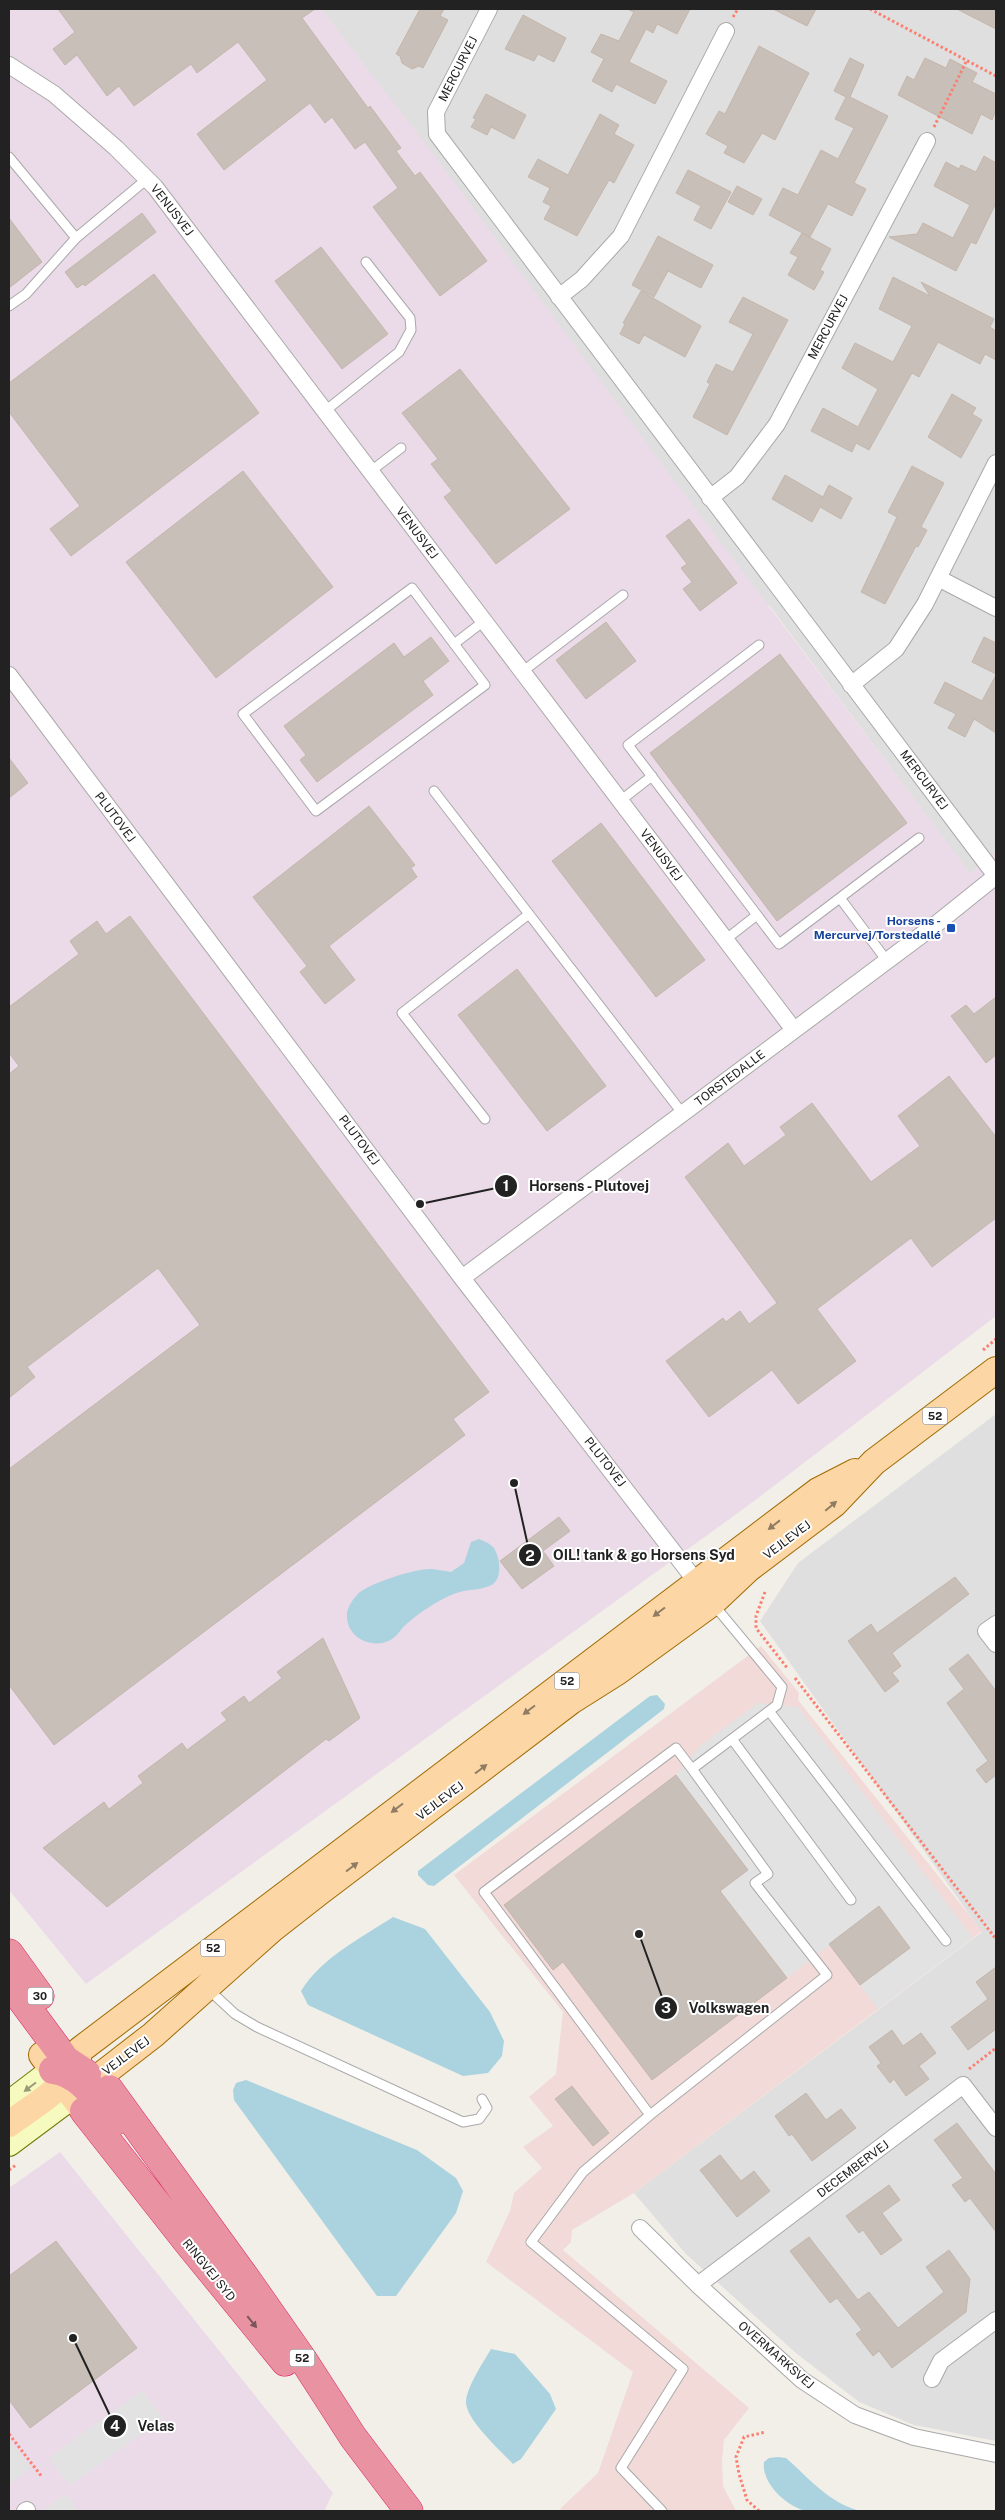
<svg xmlns="http://www.w3.org/2000/svg" width="1005" height="2520" viewBox="0 0 1005 2520" font-family="'Public Sans',sans-serif">
<style>
.residential{fill:#e0dfdf}
.commercial{fill:#f2dad9}
.industrial{fill:#ebdbe8}
.parking{fill:#e2e2e2}
.water{fill:#aad3df}
.building{fill:#c7bfb8;stroke:#c4b6ab}
.lines{fill:none;stroke-linecap:round;stroke-linejoin:round}
.lane-casing{stroke:#a9a9a9;stroke-width:11}
.street-casing{stroke:#a9a9a9;stroke-width:18}
.secondary-casing{stroke:#707d05;stroke-width:26}
.primary-casing{stroke:#a06b00;stroke-width:28}
.highway-casing{stroke:#dc2a67;stroke-width:29}
.path{stroke:#fa8072;stroke-width:3;stroke-dasharray:2.5 2.5;stroke-linecap:butt}
.lane{stroke:#fff;stroke-width:9}
.street{stroke:#fff;stroke-width:16}
.secondary{stroke:#f7fabf;stroke-width:24}
.primary{stroke:#fcd6a4;stroke-width:26}
.highway{stroke:#e892a2;stroke-width:28}
.oneway{fill:#8f7c63}
.oneway2{fill:#979978}
.oneway3{fill:#7b545c}
.transit-dot{fill:#1a4fb4;stroke:#fff;stroke-width:2}
.labels{text-anchor:middle;stroke-width:4;stroke-linejoin:round;paint-order:stroke}
.shield{fill:#fff;stroke:#646464;stroke-width:1}
.shield-label{font-size:11px;font-weight:bold;fill:#222}
.street-label{font-size:12px;fill:#222;stroke:#fff}
.transit-label{font-size:12px;font-weight:bold;fill:#164399;stroke:#fff;text-anchor:end}
.leader{fill:none;stroke:#222;stroke-width:2}
.callout-dot{fill:#222;stroke:#fff;stroke-width:2}
.mark-label{font-size:15px;text-anchor:middle;font-weight:bold;fill:#fff}
.callout-label{font-size:14px;text-anchor:middle;font-weight:bold;fill:#222;stroke:#fff;stroke-width:4;stroke-linejoin:round;paint-order:stroke}
</style>
<rect width="100%" height="100%" fill="#f2efe9"/>
<!-- residential -->
<path class="residential" d="M321 9H996V852L970 874 769 605 691 664 378 84Z
M996 1414V2441L914 2425 859 2402 796 2353 686 2254 634 2193 982 1932 760 1621 798 1563Z"/>
<!-- commercial -->
<path class="commercial" d="M761 1646 799 1693 798 1700 982 1931 634 2193 572 2230 571 2242 563 2250 749 2408 724 2440 722 2461 723 2486 736 2511H562L560 2509 598 2473 633 2372 486 2262 510 2211 514 2193 542 2168 523 2147 553 2126 529 2097 556 2074 563 2012 454 1875Z"/>
<!-- industrial -->
<path class="industrial" d="M9 9H321L428 147 667 471 970 873 996 852V1316L753 1502 86 1984 9 1890Z
M60 2152 333 2493 324 2511H9V2188Z"/>
<!-- parking -->
<path class="parking" d="M758 1703 798 1707 973 1938 878 2009 860 1985 910 1948 879 1907 787 1978 720 1891 748 1870 676 1775 700 1746Z
M142 2390 163 2418 70 2486 49 2458Z
M9 2440 31 2468 9 2485Z
M66 2494 79 2511H43Z"/>
<!-- water -->
<path class="water" d="M479 1539C484 1541 489 1543 492 1546 500 1554 503 1577 493 1584 485 1590 469 1589 460 1592 443 1596 410 1618 400 1631 385 1654 345 1643 347 1614 347 1607 355 1596 360 1592 374 1582 416 1568 432 1569 439 1570 445 1571 451 1572L464 1563 471 1542Z
M657 1695 665 1704 664 1709 434 1886 428 1885 418 1875V1871L650 1696Z
M393 1917 425 1929 490 2012 504 2041 502 2056 488 2073 463 2076 308 2005 301 1991C321 1958 361 1938 393 1917Z
M246 2080 417 2150 456 2178 463 2191 456 2213 396 2296H377L234 2100 233 2090 236 2083Z
M491 2349 515 2354 550 2394 556 2409 521 2459 513 2464C501 2451 466 2420 466 2402 466 2388 484 2361 491 2349Z
M778 2457 786 2458C810 2479 830 2504 861 2511 845 2511 823 2515 807 2511 787 2507 761 2483 764 2462L769 2458Z"/>
<!-- building -->
<path class="building" d="M58 9H315L302 18 368 108 370 106 401 148 396 151 415 176 420 172 487 261 440 296 373 207 398 188 365 142 355 149 332 117 325 123 310 103 224 170 197 134 267 80 238 42 197 73 191 64 134 106 119 86 107 96 77 55 65 65 53 49 75 32Z
M420 9H444L440 16 448 20 423 68 419 66 412 69 402 63 400 56 396 54Z
M627 9H690L677 34 657 24 653 33 646 29 629 62 667 81 655 104 616 84 612 92 592 81 604 59 591 52 601 34 619 41 634 12Z
M773 9H816L807 26Z
M957 9H996V29Z
M523 15 566 38 554 62 538 54 534 61 505 49Z
M759 46 809 73 775 140 762 133 744 163 724 153 728 146 706 134 719 111 725 114Z
M850 58 864 65 850 97 888 116 854 183 866 189 852 216 828 204 810 237 769 215 783 188 798 195 821 150 838 159 854 128 835 119 846 97 834 91Z
M925 58 946 68 950 59 977 73 972 82 996 94V110L992 120 981 114 972 134 898 95 907 76 914 80Z
M486 94 526 115 514 139 491 127 487 135 471 127 476 119 473 118Z
M600 114 619 125 614 134 634 145 614 183 609 180 577 236 544 219 551 206 543 202 550 188 528 177 538 159 568 175Z
M984 156 996 163V203L976 244 971 242 956 271 889 237 917 234 923 223 953 238 970 205 934 186 946 162 959 169 961 165 976 172Z
M688 170 731 192 711 229 694 220 701 206 676 193Z
M737 186 762 199 753 215 728 202Z
M142 213 156 232 85 286 83 284 77 288 65 272Z
M9 218 42 262 9 288Z
M802 233 831 249 820 270 824 272 814 290 788 275 798 257 790 253Z
M658 236 713 265 701 288 668 271 654 297 632 285Z
M321 247 388 334 342 369 275 281Z
M154 274 259 413 71 556 50 529 80 506 9 412V383Z
M893 277 930 296 921 282 994 319 990 327 996 331V360L985 354 980 364 938 342 919 377 912 373 869 450 856 443 852 452 811 431 823 408 858 427 878 389 842 368 855 343 893 362 912 326 879 309Z
M641 291 701 326 685 357 644 335 639 344 620 334 625 324 623 323Z
M743 297 788 320 727 435 693 417 710 384 707 382 716 364 733 372 753 334 729 322Z
M460 369 570 509 496 564 444 497 452 491 431 464 438 459 402 413Z
M952 394 976 408 972 414 982 420 961 458 928 437Z
M912 466 944 483 921 527 927 530 918 547 916 546 885 604 861 592 897 517 888 512Z
M243 471 333 587 216 678 126 562Z
M785 475 823 497 829 485 852 498 841 519 820 507 812 522 772 499Z
M689 519 737 583 700 611 683 589 692 582 681 568 687 564 666 536Z
M606 622 636 661 586 699 556 660Z
M431 637 449 661 423 681 433 695 317 782 300 760 306 755 284 726 394 643 404 657Z
M984 637 996 643V674L972 662Z
M780 654 907 823 777 921 650 753Z
M996 675V733L974 719 965 737 948 728 956 714 934 703 945 682 982 701Z
M9 758 28 783 9 798Z
M369 806 415 865 411 868 417 877 329 946 355 980 325 1004 300 972 307 966 253 897Z
M601 823 705 960 656 997 552 861Z
M130 916 489 1392 453 1419 465 1435 54 1745 9 1685V1469L200 1325 158 1268 27 1367 35 1377 9 1398V1074L19 1066 9 1053V1007L79 954 70 941 97 921 106 934Z
M517 969 606 1086 547 1131 458 1015Z
M996 997V1055L986 1063 951 1016 966 1005 974 1014Z
M949 1076 996 1137V1218L932 1267 911 1238 817 1309 856 1361 798 1404 772 1370 709 1417 666 1361 723 1318 726 1322 740 1311 749 1324 777 1303 685 1177 728 1143 744 1166 786 1135 780 1127 812 1103 871 1182 920 1146 898 1116Z
M559 1517 570 1531 543 1551 554 1566 522 1589 500 1561Z
M955 1577 969 1594 892 1653 901 1666 892 1673 899 1681 885 1692 848 1641 871 1624 877 1633Z
M323 1638 360 1718 329 1741 326 1739 107 1907 43 1848 104 1802 109 1809 143 1783 138 1776 182 1743 187 1750 227 1720 221 1713 244 1696 249 1703 282 1678 277 1672Z
M968 1654 996 1691V1775L986 1783 976 1770 988 1761 947 1703 964 1689 949 1669Z
M676 1775 748 1870 720 1891 787 1978 652 2080 563 1962 553 1970 504 1905Z
M879 1906 910 1948 860 1985 829 1944Z
M996 1967V2029L968 2050 951 2027 988 1999 976 1982Z
M892 2030 903 2046 921 2033 936 2053 919 2066 929 2079 906 2096 894 2079 890 2083 877 2066 881 2063 869 2047Z
M572 2086 609 2133 593 2146 555 2099Z
M806 2093 826 2120 841 2109 856 2128 812 2161 792 2134 789 2136 775 2116Z
M957 2123 996 2174V2232L970 2198 965 2202 952 2185 963 2178 934 2140Z
M720 2155 741 2181 754 2171 770 2191 737 2217 700 2170Z
M889 2185 900 2200 882 2213 902 2240 881 2255 863 2230 859 2233 846 2216Z
M809 2237 858 2300 869 2292 898 2328 944 2292 926 2267 949 2250 970 2279 966 2312 892 2368 879 2351 873 2356 856 2334 862 2330 837 2298 830 2303 790 2251Z
M56 2241 137 2348 30 2428 9 2400V2276Z"/>
<g class="lines">
<!-- lane casing -->
<g class="lane-casing">
<path id="lane" d="M9 157 76 238 26 294 9 306
M76 238 147 179
M325 411 399 352 411 330 410 318 366 262
M371 471 401 448
M412 588 485 685 316 811 243 714Z
M454 644 484 621
M759 645 628 745 779 944 919 838
M522 672 623 595
M434 791 683 1114
M620 801 652 776
M840 898 887 961
M725 940 757 915
M485 1119 402 1013 529 914
M769 1711 946 1941
M732 1739 851 1900
M208 1989 235 2014 257 2027 463 2122 479 2119 487 2108 482 2099
M650 2115 827 1975 755 1883 768 1874 692 1769 777 1705 782 1687 714 1605
M662 2511 621 2468 683 2369 531 2242 583 2172 650 2115 484 1892 676 1748 692 1769"/>
</g>
<!-- street casing -->
<g class="street-casing">
<path id="street" d="M489 9 436 112 437 134 996 876
M9 65 54 94 116 148 155 187 794 1030
M559 297 582 279 621 236 726 31
M710 498 737 477 777 424 927 141
M938 578 996 608
M9 675 462 1278 702 1589
M851 685 896 649 925 604 996 463
M462 1278 935 925 996 876
M996 1624 986 1631 996 1644
M640 2228 698 2285 802 2380 855 2415 914 2437 996 2454
M698 2285 963 2085 996 2128
M932 2379 941 2361 996 2320
M25 2511 27 2510"/>
</g>
<!-- secondary casing -->
<g class="secondary-casing">
<path id="secondary" d="M9 2103 68 2058
M9 2144 88 2085"/>
</g>
<!-- primary casing -->
<g class="primary-casing">
<path id="primary" d="M80 2050 818 1491 855 1472
M42 2055 84 2111
M100 2076 153 2035 272 1929 318 1893 571 1701 617 1672 712 1603 748 1569 834 1504 874 1462 996 1370
M9 2124C33 2106 68 2088 78 2058"/>
</g>
<!-- highway casing -->
<g class="highway-casing">
<path id="highway" d="M9 1953 40 1996
M9 1983 66 2060 87 2074
M53 2070C82 2074 97 2101 114 2122
M109 2089 248 2281 304 2361 353 2437 409 2511
M84 2111 188 2243 285 2362"/>
</g>
<!-- path -->
<path class="path" d="M870 9 996 76
M733 17 738 9
M934 127 967 60
M983 1350 996 1339
M765 1592 756 1616V1628L788 1669
M795 1678 996 1939
M969 2069 996 2048
M9 2170 16 2165
M9 2434 42 2477
M759 2511 747 2500 739 2474 736 2457 744 2437 766 2432"/>
<!-- lane -->
<use href="#lane" class="lane"/>
<!-- street -->
<use href="#street" class="street"/>
<!-- secondary -->
<use href="#secondary" class="secondary"/>
<!-- primary -->
<use href="#primary" class="primary"/>
<!-- highway -->
<use href="#highway" class="highway"/>
</g>
<!-- one-way arrows -->
<defs><path id="oneway-solid" d="M-6-.8H1V-3.2L6.5 0L1 3.2V.8H-6Z" transform="scale(1.25)"/></defs>
<g class="oneway">
<use href="#oneway-solid" transform="translate(831 1506) rotate(-40)"/>
<use href="#oneway-solid" transform="translate(774 1525) rotate(142)"/>
<use href="#oneway-solid" transform="translate(659 1612) rotate(143)"/>
<use href="#oneway-solid" transform="translate(529 1710) rotate(143)"/>
<use href="#oneway-solid" transform="translate(481 1769) rotate(-37)"/>
<use href="#oneway-solid" transform="translate(397 1808) rotate(143)"/>
<use href="#oneway-solid" transform="translate(352 1867) rotate(-37)"/>
</g>
<use class="oneway2" href="#oneway-solid" transform="translate(30 2087) rotate(143)"/>
<use class="oneway3" href="#oneway-solid" transform="translate(252 2322) rotate(51)"/>
<!-- markers -->
<rect class="transit-dot" x="946" y="923" width="10" height="10" rx="2.5"/>
<g class="labels">
<!-- shield labels -->
<g class="shield">
<rect x="922.5" y="1407.5" width="25" height="17" rx="4"/>
<rect x="554.5" y="1672.5" width="25" height="17" rx="4"/>
<rect x="200.5" y="1939.5" width="25" height="17" rx="4"/>
<rect x="27.5" y="1987.5" width="25" height="17" rx="4"/>
<rect x="289.5" y="2349.5" width="25" height="17" rx="4"/>
</g>
<g class="shield-label">
<text x="935" y="1420">52</text>
<text x="567" y="1685">52</text>
<text x="213" y="1952">52</text>
<text x="40" y="2000">30</text>
<text x="302" y="2362">52</text>
</g>
<!-- street labels -->
<g class="street-label">
<text transform="translate(458 69) rotate(-63)" y="4">MERCURVEJ</text>
<text transform="translate(172 210) rotate(52)" y="4">VENUSVEJ</text>
<text transform="translate(828 327) rotate(-62)" y="4">MERCURVEJ</text>
<text transform="translate(417 533) rotate(53)" y="4">VENUSVEJ</text>
<text transform="translate(924 780) rotate(53)" y="4">MERCURVEJ</text>
<text transform="translate(115 817) rotate(53)" y="4">PLUTOVEJ</text>
<text transform="translate(661 855) rotate(53)" y="4">VENUSVEJ</text>
<text transform="translate(730 1078) rotate(-37)" y="4">TORSTEDALLE</text>
<text transform="translate(359 1140) rotate(53)" y="4">PLUTOVEJ</text>
<text transform="translate(605 1462) rotate(52)" y="4">PLUTOVEJ</text>
<text transform="translate(787 1540) rotate(-37)" y="4">VEJLEVEJ</text>
<text transform="translate(440 1801) rotate(-37)" y="4">VEJLEVEJ</text>
<text transform="translate(126 2056) rotate(-37)" y="4">VEJLEVEJ</text>
<text transform="translate(853 2169) rotate(-37)" y="4">DECEMBERVEJ</text>
<text transform="translate(209 2270) rotate(51)" y="4">RINGVEJ SYD</text>
<text transform="translate(776 2355) rotate(41)" y="4">OVERMARKSVEJ</text>
</g>
<!-- transit labels -->
<g class="transit-label">
<text x="941" y="925">Horsens -<tspan x="941" dy="14">Mercurvej/Torstedallé</tspan></text>
</g>
</g>
<!-- callouts -->
<path class="leader" d="M420 1204L506 1186M514 1483L530 1555M639 1934L666 2008M73 2338L115 2426"/>
<g class="callout-dot">
<circle cx="420" cy="1204" r="5"/>
<circle cx="514" cy="1483" r="5"/>
<circle cx="639" cy="1934" r="5"/>
<circle cx="73" cy="2338" r="5"/>
<circle cx="506" cy="1186" r="12"/>
<circle cx="530" cy="1555" r="12"/>
<circle cx="666" cy="2008" r="12"/>
<circle cx="115" cy="2426" r="12"/>
</g>
<g class="mark-label">
<text x="506" y="1191">1</text>
<text x="530" y="1561">2</text>
<text x="666" y="2013">3</text>
<text x="115" y="2431">4</text>
</g>
<g class="callout-label">
<text x="589" y="1191">Horsens - Plutovej</text>
<text x="644" y="1560">OIL! tank &amp; go Horsens Syd</text>
<text x="729" y="2013">Volkswagen</text>
<text x="156" y="2431">Velas</text>
</g>
<!-- border -->
<rect width="1005" height="2520" fill="none" stroke="#222222" stroke-width="20"/>
</svg>
